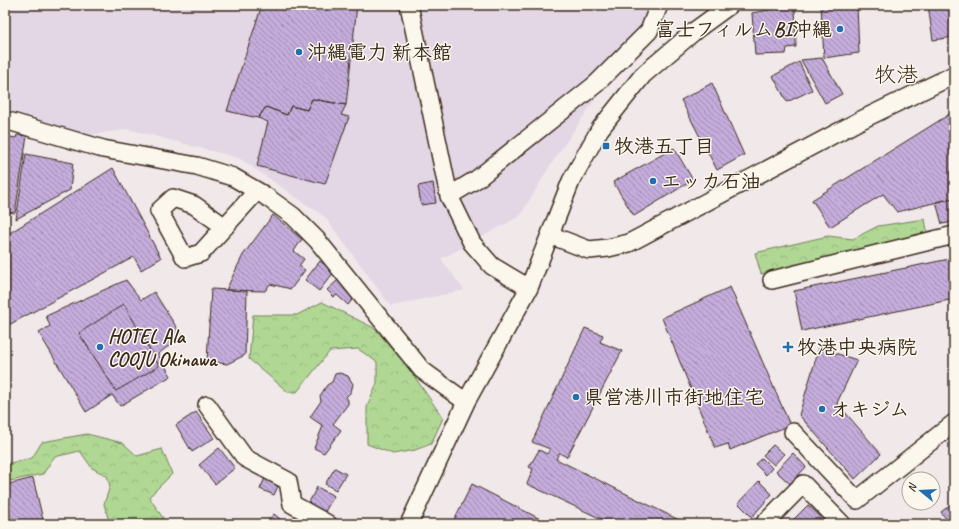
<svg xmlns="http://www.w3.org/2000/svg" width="959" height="529" viewBox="0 0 959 529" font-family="Caveat,'Klee One',sans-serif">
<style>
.built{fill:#e3d6e5}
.forest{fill:url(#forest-crowns);stroke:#768059}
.building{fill:url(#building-back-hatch);stroke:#3b2a1e}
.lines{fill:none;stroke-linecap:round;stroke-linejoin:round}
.minor-casing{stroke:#3b2a1e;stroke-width:20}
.minor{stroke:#fbf7ec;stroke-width:17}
.poi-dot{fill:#1f6fb2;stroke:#fbf7ec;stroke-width:1.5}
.labels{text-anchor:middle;stroke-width:3;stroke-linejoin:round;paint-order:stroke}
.poi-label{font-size:20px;font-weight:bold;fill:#3b2a1e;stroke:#fbf7ec;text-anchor:start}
.quarter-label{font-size:22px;fill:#3b2a1e;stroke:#fbf7ec}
</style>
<defs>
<pattern id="forest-crowns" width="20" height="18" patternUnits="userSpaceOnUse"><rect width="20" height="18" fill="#b0d794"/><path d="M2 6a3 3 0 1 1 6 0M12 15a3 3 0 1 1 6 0" fill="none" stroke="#98b97f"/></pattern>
<pattern id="building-back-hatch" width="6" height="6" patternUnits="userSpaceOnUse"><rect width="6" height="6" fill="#c4acdb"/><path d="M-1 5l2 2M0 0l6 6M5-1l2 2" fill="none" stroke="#a08cb1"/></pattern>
</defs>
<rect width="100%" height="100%" fill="#f0e8e9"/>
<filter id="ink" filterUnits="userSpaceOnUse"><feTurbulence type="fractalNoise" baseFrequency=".025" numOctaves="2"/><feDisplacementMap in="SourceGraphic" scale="8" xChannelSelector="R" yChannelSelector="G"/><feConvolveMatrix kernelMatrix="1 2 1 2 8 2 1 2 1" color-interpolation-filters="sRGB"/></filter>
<g filter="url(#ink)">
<!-- built -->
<path class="built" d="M5 5H665L646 41 596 98 549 167 520 216 441 259 464 290 391 306 325 217 239 158 128 129 91 135 5 109Z"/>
<!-- forest -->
<path class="forest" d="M925 219 928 237 761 274 755 253 828 236 853 239 878 226Z
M322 302 374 328 405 363 443 418 431 444 415 450 393 454 367 444V407L377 383V362L358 349 330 351 297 392H288L249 359 253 315H297Z
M87 434 123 443 137 456 162 449 172 474 149 497 167 524H118L108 518 104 504 110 486 107 476 92 468 80 451 54 457 43 474 5 482V464L32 458 42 442Z"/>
<!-- building -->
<path class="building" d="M262 5H357L346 105 312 99 307 110 291 106 287 115 266 107 258 118 227 111Z
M795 5 796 47 787 48 786 54 755 55 752 13Z
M821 5H857L859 53 824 58Z
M928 5H954V37L933 40Z
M822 58 842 94 825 103 801 60Z
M799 62 812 90 787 102 773 76Z
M712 83 744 155 717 170 681 100Z
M312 99 346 105 341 115 349 117 325 184 257 166 268 122 258 118 266 107 287 115 291 106 307 110Z
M953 112 954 198 897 212 883 194 830 227 812 200Z
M17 135 27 136 15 213 5 212V136L16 138Z
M674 148 693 180 634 216 613 182Z
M26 154 73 163 70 190 16 219Z
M113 168 161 258 141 270 134 257 5 327V236Z
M433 183 436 203 421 205 418 186Z
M954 198V222L942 224 936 202Z
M273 215 302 239 294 251 304 259 299 266 305 270 291 289 270 284 265 291 226 290 243 255Z
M954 258V299L802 331 794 291Z
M320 261 334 272 319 291 305 280Z
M126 280 141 300 154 292 182 336 158 354 171 376 120 406 112 395 86 412 39 333 50 326 46 316Z
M338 280 353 299 348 305 337 295 334 297 327 290Z
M730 287 790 425 730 450 728 444 715 448 662 318Z
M211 289 247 291 245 355 227 364 207 361Z
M124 304 159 366 116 391 79 333Z
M585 328 603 335 600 342 622 351 567 457 559 453 556 459 687 524H612L527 484 533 469 529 467 539 450 547 454 550 449 532 442Z
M819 348 857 360 837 403 881 454 855 479 799 415Z
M340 373 348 376 353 384 351 392 346 397 348 400V404L333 424 341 430 324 453 314 448 323 426 310 417 321 401 320 396 327 385 332 382 335 374Z
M196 412 214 438 192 452 176 425Z
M773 445 784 454 774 465 763 455Z
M219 448 235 468 215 484 199 465Z
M793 453 806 467 790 484 776 471Z
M762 458 772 468 766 475 755 464Z
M335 468 346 474 336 490 325 484Z
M33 478 44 524H7L5 485Z
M265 478 279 484 274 495 260 489Z
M759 481 772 494 752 517 738 503Z
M472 484 550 524H452Z
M317 487 334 496 323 515 307 506Z
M808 505 824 520 821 524H789Z
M949 506 952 509 954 508V524H950L941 512Z
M274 514 286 524H265Z"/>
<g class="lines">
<!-- minor casing -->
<g class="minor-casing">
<path id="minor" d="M409 5 449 196 472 243 492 266 529 288
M5 120 103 149 197 166 233 177 264 195 293 216 317 240 422 370 466 402
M449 196 477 179 596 84 649 31 659 5
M225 227 194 205 173 198 159 211 185 258 201 253 257 191
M550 235 589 250 608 248 629 243 859 121 954 75
M772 280 954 235
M207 405 245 458 288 481 292 504 328 524
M793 432 857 500 954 423
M409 524 466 402 529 288 571 181 600 129 643 75 697 29 730 5
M764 524 803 484 842 524"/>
</g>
<!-- minor -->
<use href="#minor" class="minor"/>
</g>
</g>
<!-- markers -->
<g class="poi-dot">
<circle cx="840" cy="29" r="4"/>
<circle cx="299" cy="52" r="4"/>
<rect x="602" y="142" width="8" height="8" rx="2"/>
<circle cx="653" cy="181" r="4"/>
<circle cx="100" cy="347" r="4"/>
<path d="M786 341h4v4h4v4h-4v4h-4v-4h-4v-4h4z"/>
<circle cx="576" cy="397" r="4"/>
<circle cx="822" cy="409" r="4"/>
</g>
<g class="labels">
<!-- poi labels -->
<g class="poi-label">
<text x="832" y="36" text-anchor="end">富士フィルムBI沖縄</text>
<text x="307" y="59">沖縄電力 新本館</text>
<text x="614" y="153">牧港五丁目</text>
<text x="661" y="188">エッカ石油</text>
<text x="108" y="343">HOTEL Ala<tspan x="108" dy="23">COOJU Okinawa</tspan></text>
<text x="797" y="354">牧港中央病院</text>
<text x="584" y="404">県営港川市街地住宅</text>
<text x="830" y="416">オキジム</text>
</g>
<!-- quarter labels -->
<g class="quarter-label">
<text x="896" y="82">牧港</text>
</g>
</g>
<!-- margin -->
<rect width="959" height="529" fill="none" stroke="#fbf7ec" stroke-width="20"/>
<rect x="10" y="10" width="939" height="509" fill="none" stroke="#3b2a1e" stroke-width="1.5" filter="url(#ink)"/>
<!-- north arrow -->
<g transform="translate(921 491) rotate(288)"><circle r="19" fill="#fbf7ec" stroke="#aea59a"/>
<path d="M0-3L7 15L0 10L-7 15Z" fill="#1f6fb2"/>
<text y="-6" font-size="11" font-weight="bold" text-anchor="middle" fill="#3b2a1e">N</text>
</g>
</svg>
